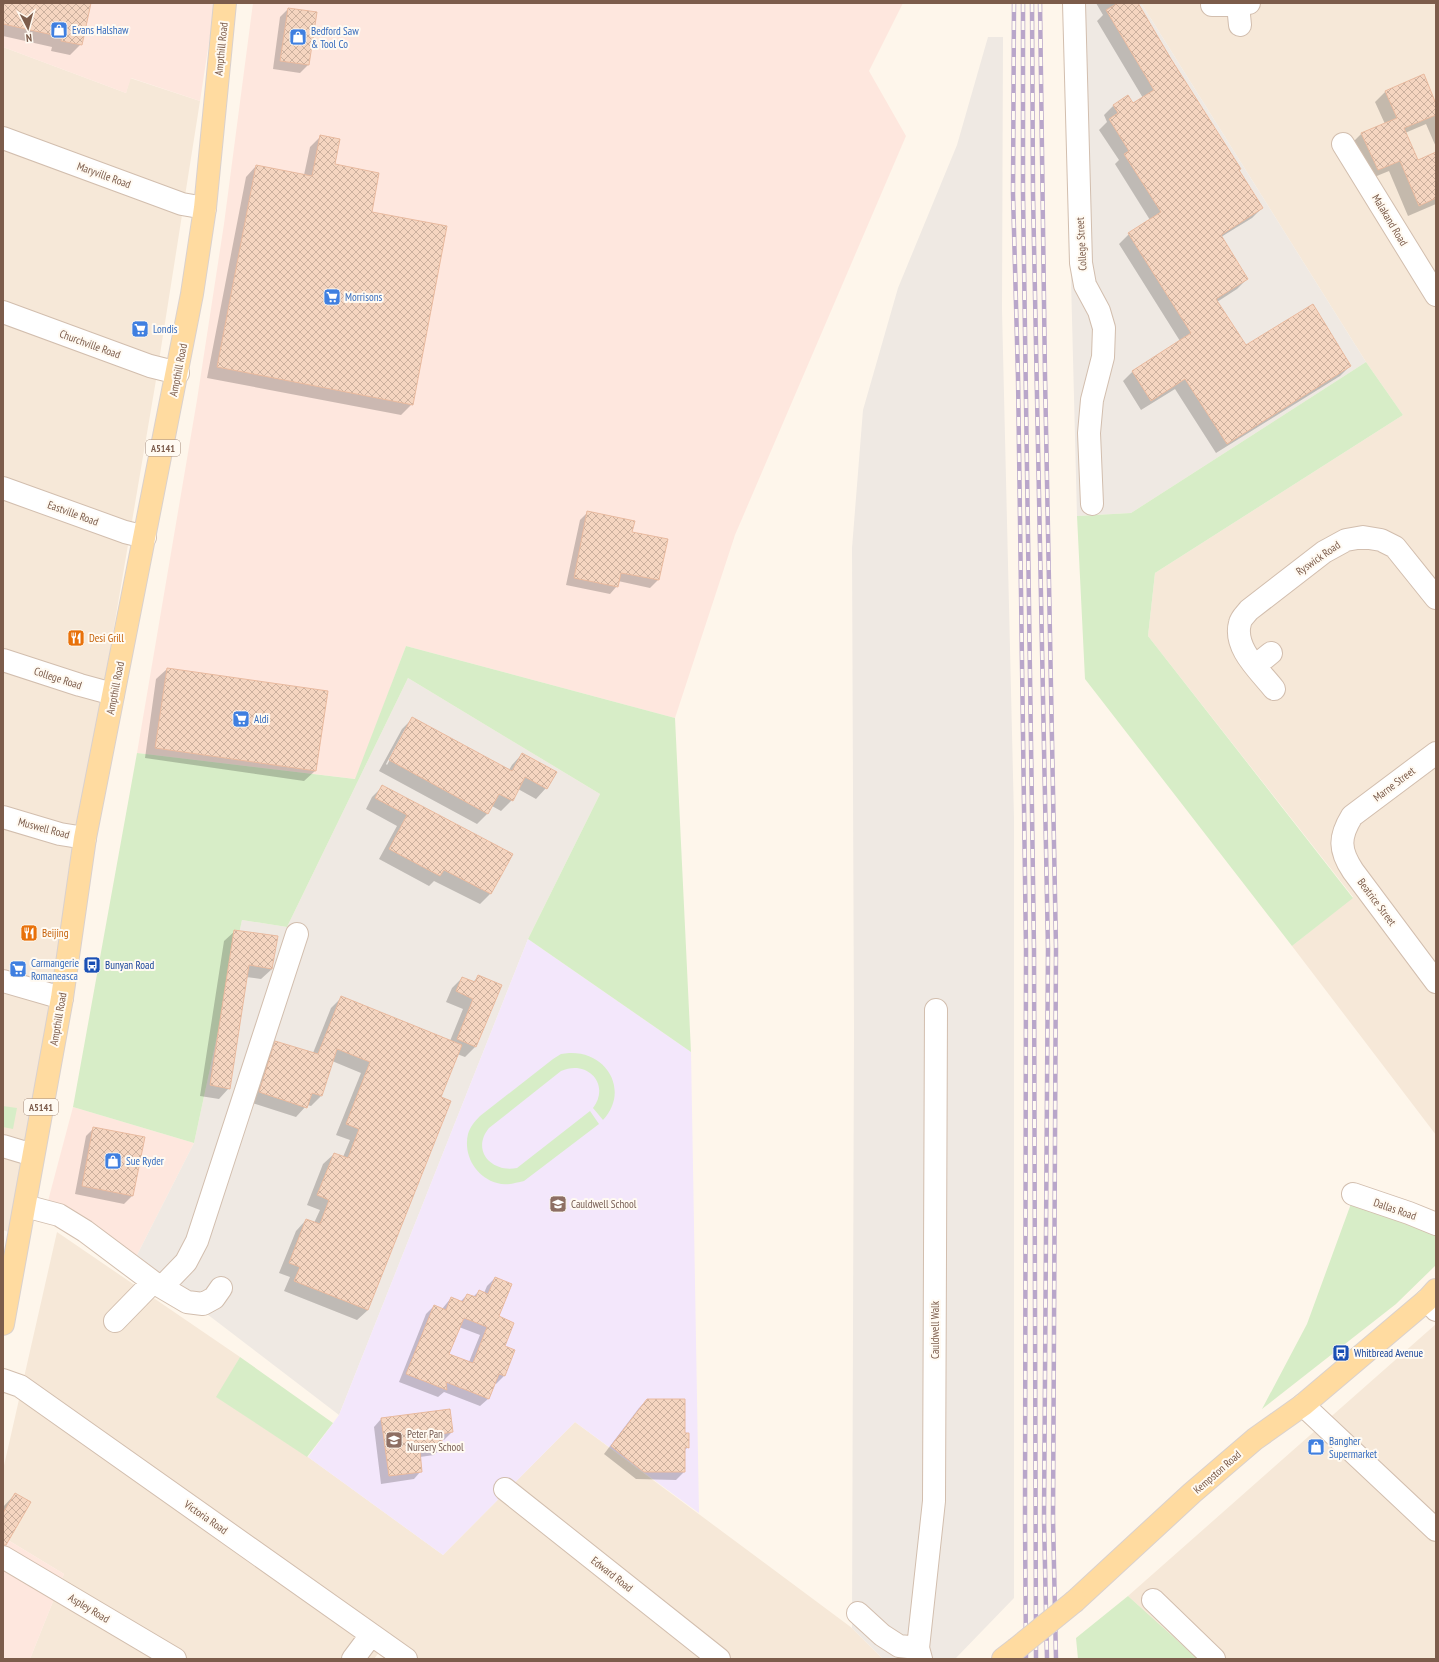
<svg xmlns="http://www.w3.org/2000/svg" width="1439" height="1662" viewBox="0 0 1439 1662" font-family="'PT Sans Narrow',sans-serif">
<style>
.residential{fill:#f6e8d8}
.commercial{fill:#fee7de}
.industrial{fill:#efe9e3}
.education{fill:#f3e7fb}
.green{fill:#d7edc7}
.shadow{fill:#0003;fill-rule:evenodd}
.building{fill:url(#building-cross-hatch);stroke:#e9ba9f;fill-rule:evenodd}
.lines{fill:none;stroke-linecap:round;stroke-linejoin:round}
.minor-casing{stroke:#d2beae;stroke-width:24}
.major-casing{stroke:#dad1cd;stroke-width:24}
.minor{stroke:#fff;stroke-width:22}
.major{stroke:#ffdba0;stroke-width:22}
.rail-casing{stroke:#b9a6ca;stroke-width:4.5}
.rail{stroke:#fffaf2;stroke-width:3;stroke-dasharray:9;stroke-linecap:butt}
.major-bridge-casing{stroke:#dad1cd;stroke-width:24;stroke-linecap:butt}
.major-bridge{stroke:#ffdba0;stroke-width:22}
.labels{text-anchor:middle;stroke-width:4;stroke-linejoin:round;paint-order:stroke}
.shield{fill:#fffaf2;stroke:#a38b7d;stroke-width:1}
.shield-label{font-size:10px;font-weight:bold;fill:#7c5c4b}
.shop-label{font-size:11px;fill:#366cbe;stroke:#fffaf2;text-anchor:start}
.street-label{font-size:11px;fill:#7c5c4b;stroke:#fffaf2}
.food-label{font-size:11px;fill:#c56008;stroke:#fffaf2;text-anchor:start}
.transit-label{font-size:11px;fill:#164399;stroke:#fffaf2;text-anchor:start}
.education-label{font-size:11px;fill:#785e54;stroke:#fffaf2;text-anchor:start}
</style>
<defs>
<pattern id="building-cross-hatch" width="8" height="8" patternUnits="userSpaceOnUse"><rect width="8" height="8" fill="#f5d5c0"/><path d="M0 0l8 8M0 8l8-8" fill="none" stroke="#cbb09e"/></pattern>
</defs>
<rect width="100%" height="100%" fill="#fef6eb"/>
<!-- residential -->
<path class="residential" d="M1141 3H1436V1135L1292 946 1353 897 1148 636 1155 573 1403 415 1366 362Z
M3 47 126 93 130 78 200 101 155 386 11 1233 3 1230Z
M57 1232 240 1357 217 1397 308 1457 443 1555 575 1422 852 1628 883 1659H391L380 1651 374 1659H30L64 1574 3 1537V1470Z
M1436 1324V1659H1198L1128 1596Z"/>
<!-- commercial -->
<path class="commercial" d="M3 3H215L200 101 131 78 126 93 3 47Z
M253 3H903L869 71 906 136 735 535 675 718 406 646 356 779 137 753 197 400 224 224Z
M73 1107 194 1143 135 1259 48 1201Z
M3 1537 64 1574 30 1659H3Z"/>
<!-- industrial -->
<path class="industrial" d="M1064 3H1141L1366 362 1131 513 1077 516Z
M988 37H1003L1002 310 1014 818V1598L955 1659H883L852 1628 854 1029 852 548 863 410 898 288 957 145Z
M408 678 600 794 528 939 339 1415 135 1259 194 1143 242 920 287 927Z"/>
<!-- education -->
<path class="education" d="M528 939 691 1052 699 1513 575 1422 443 1555 308 1457 339 1415Z"/>
<!-- green -->
<path class="green" d="M1366 362 1403 415 1155 573 1148 636 1353 898 1292 946 1085 679 1077 516 1131 513Z
M406 646 675 718 691 1052 528 939 600 794 408 678 287 927 242 920 194 1143 73 1107 137 753 355 779Z
M569 1053C607 1051 630 1091 603 1120L593 1108C611 1084 587 1059 561 1071L489 1128C471 1150 491 1173 517 1168L590 1111 599 1124 524 1181C515 1183 506 1186 497 1183 476 1177 463 1155 468 1134 470 1127 475 1121 480 1116L553 1059 561 1054Z
M3 1106 17 1108 13 1129 3 1127Z
M1352 1201 1436 1234V1265L1396 1304 1262 1409 1307 1324Z
M240 1357 333 1423 307 1457 216 1397Z
M1128 1596 1198 1659H1078L1076 1638Z"/>
<!-- shadow -->
<path class="shadow" d="M3 3H90L81 44 70 55 51 51 52 47 3 36Z
M1096 3H1137L1262 208 1252 218 1221 237 1247 279 1237 289 1217 302 1246 347 1350 366 1340 376 1216 453 1175 389 1141 410 1123 381 1133 371 1180 341 1119 244 1129 234 1150 220 1115 164 1119 160 1099 130 1107 122 1104 115 1114 105H1133L1143 98 1097 21 1103 15Z
M288 9 316 13 308 65 300 73 273 69 280 17Z
M1386 91 1436 102V147L1426 124 1405 133 1418 161 1436 154V204L1408 216 1389 171 1367 180 1351 144 1362 133 1385 124 1375 102Z
M320 137 334 165 371 212 412 404 401 415 207 378 246 177 256 166 304 175 310 147Z
M588 512 631 533 667 540 658 580 650 588 618 581 617 586 610 594 566 585 580 520Z
M167 669 315 771 304 781 145 758 156 679Z
M413 718 509 770 512 765 522 754 546 788 536 799 518 789 512 800 501 811 492 806 488 813 477 824 379 771 402 729ZM405 729H407L387 765 386 764Z
M383 786 511 854 490 894 480 904 434 881 429 886 379 859 397 826 366 809 372 797Z
M235 931 272 969 261 979 246 977 229 1088 219 1099 200 1096 224 941Z
M478 977 476 1046 465 1057 457 1054 440 1097 368 1310 357 1320 284 1291 290 1277 279 1273 296 1231 306 1220 314 1223 320 1210 307 1205 323 1164 334 1154 343 1157 350 1140 336 1135 361 1073 332 1061 321 1096 311 1106 307 1105 296 1117 249 1102 265 1052 276 1042 313 1053 331 1008 342 997 450 1041 463 1009 446 1002 452 988 462 978 473 982Z
M94 1128 132 1196 124 1204 75 1194 86 1136Z
M495 1278 497 1317 503 1347 514 1351 504 1376 496 1384 494 1383 488 1399 480 1406 444 1392 438 1397 399 1382 426 1314 434 1306 442 1309 451 1298 460 1302 467 1295 473 1297 479 1291 484 1293 487 1286ZM459 1327 480 1335 469 1362 448 1354Z
M647 1400 684 1434 688 1447 684 1451V1472L676 1480 636 1479 604 1454 639 1408Z
M381 1419 452 1432 444 1440H441L442 1448 434 1455 420 1457 421 1471 414 1479 381 1484 374 1427Z
M15 1494 3 1544V1507Z"/>
<!-- building -->
<path class="building" d="M3 3H91L82 45 61 41 62 37 3 24Z
M1118 3H1138L1171 59 1241 169 1239 170 1263 208 1221 235 1248 279 1216 299 1246 345 1313 304 1351 366 1227 444 1185 379 1151 401 1132 371 1191 333 1128 233 1161 212 1124 154 1129 151 1109 119 1118 113 1113 105 1128 95 1133 103 1154 90 1106 10Z
M288 8 317 12 309 65 280 61Z
M1424 74 1436 104V115L1404 128 1418 160 1436 152V198L1419 206 1400 161 1378 170 1361 133 1397 118 1385 91Z
M320 135 340 139 335 164 379 173 372 212 447 226 413 405 217 367 256 165 312 176Z
M587 511 635 521 632 532 668 539 659 580 621 573 618 587 574 578Z
M167 668 328 691 316 771 155 748Z
M412 717 512 771 522 753 557 772 547 789 525 777 513 801 499 794 488 814 389 760Z
M382 785 513 854 491 894 444 870 440 876 389 849 407 815 375 798Z
M234 930 278 936 272 969 249 965 230 1089 210 1085Z
M478 975 502 985 476 1047 457 1039 473 999 456 991 462 977 475 982Z
M341 996 462 1045 441 1097 451 1101 368 1310 294 1281 300 1267 289 1263 306 1219 320 1224 329 1200 317 1195 334 1153 348 1158 359 1129 346 1124 370 1062 337 1049 322 1096 312 1093 307 1108 259 1092 275 1041 318 1054Z
M93 1127 145 1137 133 1196 82 1186Z
M495 1277 512 1284 499 1316 514 1323 505 1346 515 1350 505 1376 499 1374 489 1399 446 1382 447 1390 406 1374 434 1305 446 1310 451 1297 463 1302 467 1294 476 1297 479 1290 488 1294ZM464 1318 487 1327 473 1363 449 1354Z
M647 1399H685V1433H689V1448L685 1447V1472H644L611 1446Z
M450 1409 453 1432 441 1434 443 1448 420 1451 422 1472 389 1476 381 1418Z
M15 1493 31 1502 6 1545H3V1513Z"/>
<g class="lines">
<!-- minor casing -->
<g class="minor-casing">
<path id="minor" d="M1074 3 1081 263 1085 285 1099 311 1104 328 1103 357 1092 400 1089 433 1092 504
M1212 5H1238L1249 3
M1238 5 1240 25
M3 138 182 204 205 208
M1343 144 1436 295
M3 312 150 366 178 373
M3 488 125 532 145 537
M3 660 80 685 113 694
M1256 665 1271 653
M1274 689C1260 671 1233 648 1240 623 1241 618 1246 614 1249 610L1324 552 1346 540 1363 537 1381 540 1395 547 1436 598
M1436 753 1352 816C1339 837 1339 850 1353 871L1436 982
M3 817 60 834 85 838
M3 981 62 998
M3 1146 33 1155
M1353 1194 1409 1213 1436 1224
M25 1206 59 1215 85 1231 153 1282 187 1302 203 1304 214 1298 221 1288
M162 1287 186 1262 197 1241 297 934
M1427 1300 1436 1310
M115 1321 153 1282
M3 1380 20 1386 406 1659
M1303 1405 1436 1530
M505 1489 719 1659
M3 1557 175 1659
M1153 1600 1214 1659
M858 1613 882 1635 899 1646 918 1648
M353 1659 371 1635
M921 1659 918 1648 934 1501 936 1010"/>
</g>
<!-- major casing -->
<g class="major-casing">
<path id="major" d="M3 1324 62 998 85 838 192 294 205 208 225 3
M1075 1601 1192 1493 1255 1439 1303 1405 1427 1300 1436 1290
M1003 1659 1016 1649"/>
</g>
<!-- minor -->
<use href="#minor" class="minor"/>
<!-- major -->
<use href="#major" class="major"/>
<!-- rail casing -->
<g class="rail-casing">
<path id="rail" d="M1014 3 1013 194 1018 377 1026 949 1025 1520 1026 1659
M1023 3V194L1034 949 1036 1659
M1032 3 1033 194 1048 949 1044 1519 1047 1659
M1040 3 1045 376 1056 948 1053 1519 1056 1659"/>
</g>
<!-- rail -->
<use href="#rail" class="rail"/>
<!-- major-bridge casing -->
<g class="major-bridge-casing">
<path id="major-bridge" d="M1016 1649 1075 1601"/>
</g>
<!-- major-bridge -->
<use href="#major-bridge" class="major-bridge"/>
</g>
<!-- icons -->
<defs>
<g id="shop-square" transform="scale(0.9)"><rect x="-9" y="-9" width="18" height="18" rx="4" fill="#3f7fe0" stroke="#fffaf2"/><path d="M-5-2.5h2.3a2.7 3.5 0 0 1 5.4 0H5L5.5 6h-11ZM-1.5-2.5h3a1.5 2.3 0 0 0-3 0Z" fill="#fff"/></g>
<g id="supermarket-square" transform="scale(0.9)"><rect x="-9" y="-9" width="18" height="18" rx="4" fill="#3f7fe0" stroke="#fffaf2"/><path d="M-6-5.5h2.5l.6 2H6L4.5 2H-2.5L-4.4-4H-6ZM-1.5 3.2a1.3 1.3 0 1 0 .1 0ZM3 3.2a1.3 1.3 0 1 0 .1 0Z" fill="#fff"/></g>
<g id="restaurant-square" transform="scale(0.9)"><rect x="-9" y="-9" width="18" height="18" rx="4" fill="#e8710a" stroke="#fffaf2"/><path d="M-5-6h1v4h1v-4h1v4h1v-4h1v5L-1.5 .5V6h-2V.5L-5-1ZM5-6V6H3V1.5H1.5Q1.5-4 5-6Z" fill="#fff"/></g>
<g id="bus-square" transform="scale(0.9)"><rect x="-9" y="-9" width="18" height="18" rx="4" fill="#1a4fb4" stroke="#fffaf2"/><path d="M-5-6H5V4H4V6H2V4H-2V6H-4V4H-5ZM-3.5-4V0h7V-4ZM-3.5 1.2v1.5H-2V1.2ZM2 1.2v1.5H3.5V1.2Z" fill="#fff"/></g>
<g id="school-square" transform="scale(0.9)"><rect x="-9" y="-9" width="18" height="18" rx="4" fill="#8d6e63" stroke="#fffaf2"/><path d="M0-5L7-2L0 1L-7-2ZM-4 1L0 2.5L4 1V4Q0 6-4 4Z" fill="#fff"/></g>
</defs>
<g fill-rule="evenodd">
<use href="#shop-square" x="59" y="30"/>
<use href="#shop-square" x="298" y="37"/>
<use href="#supermarket-square" x="332" y="297"/>
<use href="#supermarket-square" x="140" y="329"/>
<use href="#restaurant-square" x="76" y="638"/>
<use href="#supermarket-square" x="241" y="719"/>
<use href="#restaurant-square" x="29" y="933"/>
<use href="#bus-square" x="92" y="965"/>
<use href="#supermarket-square" x="18" y="969"/>
<use href="#shop-square" x="113" y="1161"/>
<use href="#school-square" x="558" y="1204"/>
<use href="#bus-square" x="1341" y="1353"/>
<use href="#school-square" x="394" y="1440"/>
<use href="#shop-square" x="1316" y="1447"/>
</g>
<g class="labels">
<!-- shield labels -->
<g class="shield">
<rect x="146" y="440" width="34" height="16" rx="3"/>
<rect x="24" y="1099" width="34" height="16" rx="3"/>
</g>
<g class="shield-label">
<text x="163" y="452">A5141</text>
<text x="41" y="1111">A5141</text>
</g>
<!-- shop labels -->
<g class="shop-label">
<text x="72" y="34">Evans Halshaw</text>
<text x="311" y="35">Bedford Saw<tspan x="311" dy="13">&amp; Tool Co</tspan></text>
<text x="345" y="301">Morrisons</text>
<text x="153" y="333">Londis</text>
<text x="254" y="723">Aldi</text>
<text x="31" y="967">Carmangerie<tspan x="31" dy="13">Romaneasca</tspan></text>
<text x="126" y="1165">Sue Ryder</text>
<text x="1329" y="1445">Bangher<tspan x="1329" dy="13">Supermarket</tspan></text>
</g>
<!-- street labels -->
<g class="street-label">
<text transform="translate(221 49) rotate(-84)" y="4">Ampthill Road</text>
<text transform="translate(104 175) rotate(20)" y="4">Maryville Road</text>
<text transform="translate(1390 220) rotate(59)" y="4">Malakand Road</text>
<text transform="translate(1081 244) rotate(-93)" y="4">College Street</text>
<text transform="translate(90 344) rotate(20)" y="4">Churchville Road</text>
<text transform="translate(178 370) rotate(-79)" y="4">Ampthill Road</text>
<text transform="translate(73 513) rotate(20)" y="4">Eastville Road</text>
<text transform="translate(1318 558) rotate(-35)" y="4">Ryswick Road</text>
<text transform="translate(58 678) rotate(18)" y="4">College Road</text>
<text transform="translate(115 688) rotate(-79)" y="4">Ampthill Road</text>
<text transform="translate(1394 784) rotate(-37)" y="4">Marne Street</text>
<text transform="translate(44 828) rotate(15)" y="4">Muswell Road</text>
<text transform="translate(1377 902) rotate(53)" y="4">Beatrice Street</text>
<text transform="translate(58 1019) rotate(-80)" y="4">Ampthill Road</text>
<text transform="translate(1395 1209) rotate(19)" y="4">Dallas Road</text>
<text transform="translate(935 1330) rotate(-90)" y="4">Cauldwell Walk</text>
<text transform="translate(1217 1472) rotate(-41)" y="4">Kempston Road</text>
<text transform="translate(206 1517) rotate(35)" y="4">Victoria Road</text>
<text transform="translate(612 1574) rotate(38)" y="4">Edward Road</text>
<text transform="translate(89 1608) rotate(31)" y="4">Aspley Road</text>
</g>
<!-- food labels -->
<g class="food-label">
<text x="89" y="642">Desi Grill</text>
<text x="42" y="937">Beijing</text>
</g>
<!-- transit labels -->
<g class="transit-label">
<text x="105" y="969">Bunyan Road</text>
<text x="1354" y="1357">Whitbread Avenue</text>
</g>
<!-- education labels -->
<g class="education-label">
<text x="571" y="1208">Cauldwell School</text>
<text x="407" y="1438">Peter Pan<tspan x="407" dy="13">Nursery School</tspan></text>
</g>
</g>
<!-- border -->
<rect width="1439" height="1662" fill="none" stroke="#7c5c4b" stroke-width="8"/>
<!-- north arrow -->
<g transform="translate(28 28) rotate(174)" stroke="#fffaf2" stroke-width="3" paint-order="stroke">
<path d="M0-3L7 15L0 10L-7 15Z" fill="#7c5c4b"/>
<text y="-6" font-size="11" font-weight="bold" text-anchor="middle" fill="#7c5c4b">N</text>
</g>
</svg>
